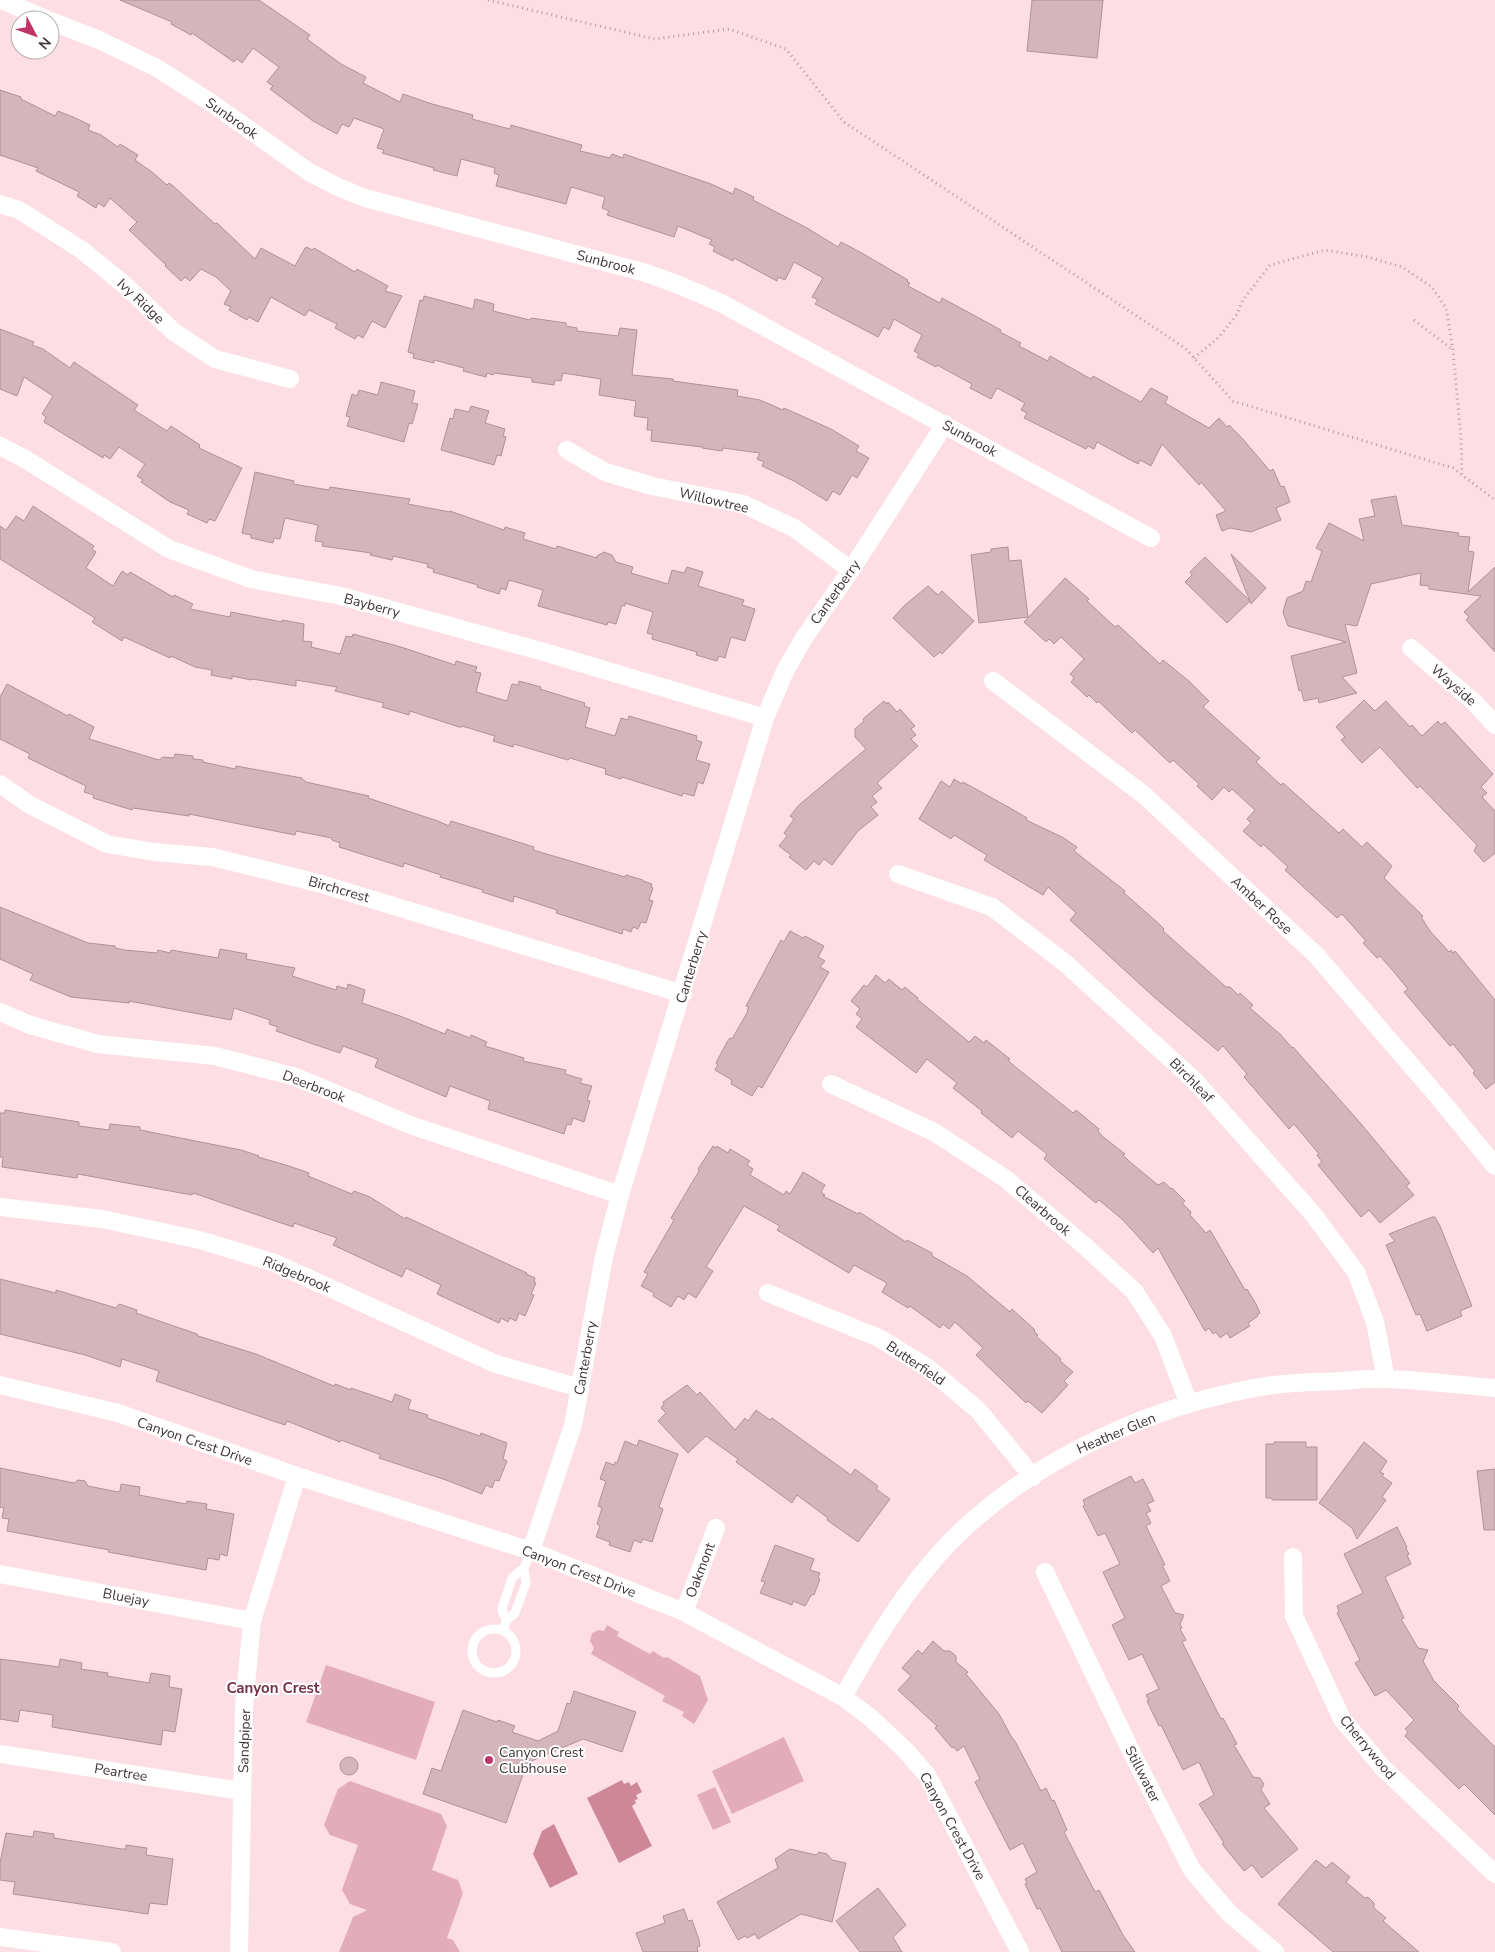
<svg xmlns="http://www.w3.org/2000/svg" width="1495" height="1952" viewBox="0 0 1495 1952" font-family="'Nunito Sans',sans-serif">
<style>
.green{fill:#e2acba}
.water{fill:#cd8799}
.building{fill:#d4b5bc;stroke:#af9198}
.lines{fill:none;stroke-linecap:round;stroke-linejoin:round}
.path{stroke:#b49ca1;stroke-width:3;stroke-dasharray:1 4;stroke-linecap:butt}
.lane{stroke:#fff;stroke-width:9}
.street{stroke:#fff;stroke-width:18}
.poi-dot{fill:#c03469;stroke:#fff;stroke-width:2}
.labels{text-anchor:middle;stroke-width:4;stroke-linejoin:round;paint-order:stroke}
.street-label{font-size:14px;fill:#403437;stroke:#fff}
.poi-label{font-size:14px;fill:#403437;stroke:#fff;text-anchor:start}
.neighbourhood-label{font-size:15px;font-weight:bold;fill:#763147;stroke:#fff}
</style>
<rect width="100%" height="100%" fill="#fedee5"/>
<!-- green -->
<path class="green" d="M607 1625 619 1632 617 1636 650 1654 653 1651 664 1658 667 1657 700 1676 708 1700 694 1724 682 1716 684 1712 662 1701 665 1696 591 1654 594 1648 590 1641 592 1633 599 1630 604 1631Z
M326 1665 435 1702 416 1760 306 1722Z
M784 1737 804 1781 732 1814 712 1771Z
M350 1781 441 1814 447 1826 432 1870 458 1880 463 1893 447 1938 453 1940 460 1952H339L353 1917 367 1910 350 1904 342 1890 358 1845 330 1835 324 1825 338 1789Z
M715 1787 731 1822 713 1830 697 1795Z"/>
<!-- water -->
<path class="water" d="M622 1780 624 1784 629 1782 631 1786 637 1782 642 1792 636 1795 638 1799 635 1800 636 1803 632 1806 652 1846 619 1863 587 1798Z
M554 1824 578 1874 550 1888 533 1854 542 1831Z"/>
<!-- building -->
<path class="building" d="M120 0H259L310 35 307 39 341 64 366 77 363 83 400 102 403 94 432 104 473 115 472 119 510 129 511 125 582 145 580 151 610 158 612 154 623 158 624 154 711 184 733 194 735 188 754 197 753 200 807 228 838 247 841 242 860 252 908 280 907 282 910 283 908 286 940 303 942 298 1001 330 1000 332 1021 343 1019 346 1048 361 1050 356 1091 379 1093 376 1141 402 1151 388 1168 397 1165 403 1209 428 1219 418 1227 427 1229 425 1241 437 1270 471 1273 469 1281 487 1284 486 1290 502 1276 508 1281 520 1251 532 1230 528 1222 531 1216 515 1226 511 1201 482 1199 485 1162 444 1151 466 1140 460 1138 464 1097 442 1094 449 1088 446 1086 449 1024 418 1027 413 1021 410 1025 403 997 388 991 399 970 388 972 384 937 365 936 367 917 357 919 354 914 351 922 335 894 319 889 330 884 327 878 337 815 304 818 300 812 297 823 278 794 262 785 280 778 277 777 281 734 258 733 261 713 251 715 247 709 244 712 240 678 226 674 237 607 215 609 211 602 208 605 197 571 187 566 204 496 186 499 175 494 173 495 168 461 159 457 176 433 170 434 168 382 153 384 150 377 148 384 129 354 118 349 127 342 124 337 134 313 121 270 89 273 86 267 82 279 67 253 48 242 63 237 59 234 62 192 33 191 35 171 24 172 22Z
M1032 0H1103L1097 58 1027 51Z
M0 90 21 97V99L55 116 58 111 73 117 90 125 88 130 101 135 118 147 120 144 138 155 135 160 152 172 167 185 169 183 172 185 215 224 217 223 255 259 261 248 295 266 305 248 307 247 312 250 314 248 355 272 357 269 388 286 385 291 402 296 385 328 372 321 363 338 358 335 355 339 335 328 337 324 309 310 305 316 271 297 258 322 249 317 247 320 229 310 231 307 224 304 231 291 216 277 201 269 190 281 185 277 181 281 165 266 166 265 129 230 137 222 110 198 104 207 98 203 96 208 77 196 79 192 36 171 38 168 0 155Z
M424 296 473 309 475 299 494 304 493 311 530 320 531 318 566 323V326L577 328V331L618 336 620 328 637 330 632 375 673 379V381L738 390 737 396 760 400 783 410 784 408 831 429 859 446 856 451 869 458 857 478 852 475 840 495 833 491 827 501 794 481 762 466 764 462 757 459 760 453 723 448 722 451 702 448V447L651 441 652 430H647L648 418 634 416 636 401 599 395 601 379 563 373 561 381 555 380 554 385 532 382V378L494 373 493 375 487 373 486 377 463 371 464 368 434 360V363L413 358 414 354 408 352 420 300 423 301Z
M0 329 34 342 32 345 43 349 70 368 74 362 138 405 134 410 167 431 171 426 200 445 199 448 242 468 215 521 209 519 207 523 187 514 189 510 170 502 141 482 143 480 137 476 145 464 119 447 110 459 104 455 103 458 44 422 46 417 42 414 53 396 24 377 17 396 0 389Z
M381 382 415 391 412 403 418 404 412 424 409 423 404 442 347 426 350 417 346 416 352 394 357 396 359 390 378 395Z
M471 406 489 411 485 423 505 429 503 436 506 437 501 456 497 455 494 465 441 450 450 418 453 419 455 409 469 412Z
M255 472 294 481 293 484 329 490 330 487 410 499 408 504 450 512V511L504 530 505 527 525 533 523 539 556 549 557 546 597 558V556L604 552 612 555 616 562 633 567 631 573 668 584 672 570 684 573 687 567 703 572 698 586 744 600 742 605 755 609 745 641 731 637 725 658 719 656 717 661 696 655 697 652 652 639 653 635 647 633 653 612 625 603V606L622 605 616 624 608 622 607 625 538 606 543 590 509 580 506 590 501 588 499 594 477 587 478 585 433 572 434 569 427 567 428 564 393 556 392 560 370 555 371 553 322 546 323 542 315 541 318 525 285 518 280 539 274 538 273 543 251 538V535L242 533Z
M1396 496 1402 525 1459 533 1458 536 1470 537 1468 551 1474 552 1468 592 1495 567V652L1466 620 1469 617 1464 612 1481 596 1429 589V586L1420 585 1421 573 1371 584 1357 626 1345 624 1357 673 1342 677 1357 693 1319 703 1318 698 1304 701 1301 690 1299 691 1291 656 1346 642 1288 626 1283 612 1287 598 1303 591 1306 581 1311 582 1322 551 1316 548 1329 523 1364 541 1359 519 1375 516 1371 500Z
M33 506 94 546 92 549 96 552 86 568 113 586 122 571 128 575 130 572 173 597 174 595 193 604 190 609 230 617 231 612 282 622V620L304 624 303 641 312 642 311 647 340 654 346 636 352 637 353 634 401 647 455 665 456 661 477 667 475 672 481 673 476 692 507 701 512 684 518 685 519 681 541 687 540 689 585 703 584 706 590 708 585 727 615 736 621 718 628 720 629 716 697 736 696 740 702 742 696 760 710 764 703 784 698 782 694 796 683 793 682 796 622 777 621 779 605 774 606 769 570 758 568 760 514 744 513 747 493 741 495 736 462 726V727H459L410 711 409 715 382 707 384 703 335 691 337 687 296 680V686L252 679 251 680 232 676V679L211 675 212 670 195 667 171 656 170 658 124 637 122 641 92 622 95 618 0 559V526L6 530 16 516 24 521Z
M1008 547 1009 561 1021 560 1028 617 979 623 971 555 991 552V549Z
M1231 554 1266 588 1251 604Z
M1205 557 1250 601 1227 623 1185 582 1192 575 1190 572Z
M1065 578 1089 599 1087 601 1115 627 1118 625 1160 664 1163 660 1190 682 1209 701 1203 707 1260 758 1256 762 1281 785 1283 783 1339 833 1343 829 1362 847 1367 842 1392 866 1384 878 1423 916 1421 917 1430 931 1449 952 1451 950 1453 953 1455 951 1495 1000V1082L1486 1089 1473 1073 1475 1071 1453 1044 1450 1046 1404 992 1408 989 1394 972 1380 956 1377 958 1363 943 1366 941 1342 914 1337 918 1285 870 1288 867 1263 844 1261 847 1243 831 1251 823 1247 819 1255 810 1232 789 1229 792 1224 787 1212 800 1197 786 1199 784 1173 760 1170 763 1135 730 1132 733 1098 701 1097 703 1089 695 1087 697 1071 682 1074 678 1070 674 1084 659 1061 637 1054 644 1049 639 1046 642 1024 622Z
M928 586 938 595 942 591 974 621 942 654 940 652 934 657 893 618 905 605Z
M7 684 68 716 69 714 94 727 89 739 159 760 163 757 174 758 175 754 193 756V759L203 760V762L235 769 236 766 302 778V779L306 782 369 796 368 798 438 821 449 826 451 821 534 847 533 850 625 877 626 875 643 880V881L652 884 651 887 653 888 649 900 653 901 646 923 641 922 638 929 633 927 631 932 623 929 622 934 556 913 557 910 514 896 513 902 482 892 483 890 440 877 441 875 404 863 403 867 339 847 340 843 332 840V838L296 831 295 835 189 814V816L133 808 132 810 93 798 94 795 84 792 86 786 28 758 30 754 0 739V697Z
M1364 700 1375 711 1386 701 1410 727 1412 725 1422 736 1438 721 1441 725 1445 722 1493 774 1481 787 1487 793 1482 797 1495 811V853L1484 862 1474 851 1477 845 1420 786 1417 788 1380 747 1362 763 1341 740 1345 737 1336 727Z
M884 701 887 704 888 702 897 712 900 709 915 726 911 729 916 735 911 739 918 746 877 783 882 788 872 796 877 802 871 807 878 815 858 831 832 865 824 859 819 865 814 861 806 870 789 857 791 855 779 846 787 836 784 833 794 819 790 816 799 805 866 749 855 737V729L864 721 863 719Z
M954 779 962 784 963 782 1010 808 1027 818 1026 820 1062 837 1077 847 1074 851 1125 891 1124 893 1157 922 1164 929 1163 931 1226 987H1230L1238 995 1240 993 1253 1005 1250 1008 1281 1035 1292 1048 1293 1047 1362 1125 1410 1183 1406 1186 1414 1195 1380 1223 1369 1210 1361 1217 1318 1165 1322 1162 1317 1155 1319 1154 1294 1124 1289 1129 1244 1077 1247 1074 1223 1046 1218 1051 1154 997 1070 920 1076 913 1048 887 1043 895 984 860 987 855 954 835 951 839 919 819 941 781 950 787Z
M0 907 88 943 115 946V948L125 950 157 953 158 950 170 953 171 950 218 958 220 949 247 954 246 959 295 968 292 976 336 990 337 986 347 989 348 984 365 990 362 1003 400 1016 445 1034 447 1029 470 1038 471 1035 487 1042 485 1046 524 1058 523 1061 566 1070 565 1074 582 1079 580 1083 592 1086 587 1100 590 1101 584 1122 573 1118 571 1125 567 1124 564 1134 488 1109 490 1101 450 1086 446 1097 375 1067 378 1059 343 1046 340 1053 310 1043 276 1031 278 1027 269 1024 270 1020 234 1008 231 1020 129 1001V1003L71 997 30 980 33 974 0 959Z
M790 931 803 938 805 936 824 946 818 957 825 961 820 967 829 972 762 1088 758 1086 752 1096 731 1084 732 1080 715 1070 718 1064 716 1063 727 1042 730 1038 732 1039 748 1011 747 1010 749 1007 746 1006 781 940 784 942Z
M876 975 885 983 889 979 902 990 905 987 918 998 917 999 969 1042 975 1036 984 1043 986 1040 1010 1059 1008 1060 1013 1065 1073 1113 1076 1110 1099 1129 1098 1131 1102 1136 1125 1154 1123 1155 1130 1162 1158 1185 1164 1182 1171 1189 1172 1188 1185 1201 1182 1203 1191 1212 1190 1215 1206 1233 1210 1230 1245 1290 1247 1289 1256 1304 1260 1313 1257 1315 1258 1316 1248 1323 1250 1326 1230 1338 1227 1333 1220 1338 1216 1332 1213 1334 1209 1328 1205 1331 1158 1248 1153 1253 1123 1220 1099 1200 1096 1203 1072 1183 1044 1159 1047 1154 1018 1131 1012 1138 981 1113 982 1111 953 1088 957 1083 927 1059 916 1073 856 1027 862 1019 856 1014 860 1009 851 1001 864 985 867 987Z
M5 1110 79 1122V1126L109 1130 110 1124 140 1127V1130L241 1150 259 1156 258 1157 289 1166 309 1173 308 1176 352 1194 354 1191 370 1197 405 1219 406 1217 527 1273 526 1274 535 1278 534 1282 536 1283 531 1294 534 1295 525 1316 519 1313 516 1321 510 1318 508 1322 501 1318 499 1323 437 1294 441 1285 406 1268 402 1277 333 1245 337 1238 294 1223 293 1227 193 1193 192 1195 78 1174 77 1178 2 1167 3 1157H0V1113H5Z
M713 1146 716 1148 717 1146 728 1153 730 1149 750 1161 747 1165 753 1169 750 1175 784 1195 786 1191 790 1194 803 1172 825 1185 821 1192 825 1195 823 1196 858 1214 859 1212 906 1242 907 1240 932 1253V1256L967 1276 1010 1312 1012 1309 1035 1330 1034 1331 1038 1335 1036 1336 1061 1359 1060 1361 1073 1372 1064 1381 1068 1385 1042 1413 1028 1401 1026 1403 976 1355 983 1348 955 1322 949 1329 943 1324 940 1328 910 1306 908 1308 882 1292 887 1283 854 1265 849 1273 777 1230 780 1226 744 1206 706 1267 713 1271 696 1298 688 1293 684 1300 678 1296 671 1307 653 1296 654 1293 641 1286 648 1274 644 1272 674 1220 671 1218 699 1171 698 1169Z
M1432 1217H1435L1440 1226 1472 1306 1460 1311 1462 1316 1427 1331 1420 1314 1416 1315 1386 1245 1395 1241 1389 1234Z
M0 1279 56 1293V1290L116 1308 119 1304 137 1310 136 1313 197 1334 198 1336 256 1354 334 1386 335 1384 351 1390V1388L392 1402 395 1394 411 1400 408 1409 428 1415 427 1418 480 1436 481 1433 507 1443 503 1459 507 1461 499 1481 495 1480 492 1488 486 1485 482 1494 446 1480 379 1458 381 1455 341 1440 340 1442 287 1421 285 1425 156 1381 159 1371 122 1359 120 1367 85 1355 0 1334Z
M687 1385 697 1395 700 1392 735 1430 745 1418 748 1421 756 1410 770 1420 772 1418 851 1475 855 1469 878 1486 876 1489 890 1499 858 1542 827 1520 828 1518 797 1495 792 1503 736 1462 738 1459 706 1436 688 1453 658 1421 666 1413 661 1408 664 1404 663 1402Z
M639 1440 678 1454 659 1507 663 1509 652 1542 643 1539 641 1543 634 1540 630 1552 609 1545 610 1542 596 1537 600 1526 597 1524 602 1508 598 1506 606 1481 600 1479 606 1462 614 1465 615 1462 617 1463 625 1441 637 1446Z
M1274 1442H1306V1447H1317V1500H1272V1498H1266V1444H1274Z
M1364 1442 1387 1461 1380 1472 1384 1474 1382 1476 1392 1483 1382 1497 1386 1500 1357 1539 1352 1528 1319 1503Z
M0 1468 74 1483 78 1480 85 1481 88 1486 118 1492 120 1491 121 1484 140 1487 139 1495 186 1504 187 1501 207 1504 206 1509 234 1514 227 1556 220 1554 219 1560 208 1558 206 1570 108 1552 109 1550 7 1531 9 1519 2 1518 4 1508 0 1507Z
M1495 1469V1530H1484L1477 1471Z
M1131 1476 1135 1483 1143 1479 1154 1501 1147 1504 1151 1511 1146 1513 1151 1523 1146 1526 1165 1565H1162L1170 1581 1161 1586 1175 1613 1184 1615 1180 1624 1182 1628 1180 1629 1186 1640 1182 1642 1221 1719 1223 1718 1237 1744 1234 1745 1253 1777 1260 1778 1264 1784 1261 1790 1270 1804 1264 1808 1298 1849 1262 1878 1252 1865 1244 1871 1222 1844 1224 1843 1199 1804 1214 1795 1199 1762 1183 1770 1161 1725 1159 1726 1147 1701H1149L1146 1695 1159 1689 1142 1654 1129 1660 1112 1625 1125 1618 1103 1572 1120 1564 1105 1533 1098 1536 1083 1506 1085 1505 1083 1500Z
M1397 1527 1407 1547 1406 1548 1409 1554 1407 1555 1411 1564 1385 1577 1404 1618 1401 1619 1418 1648 1428 1650 1423 1661 1434 1681 1459 1706 1457 1709 1495 1747V1815L1464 1784 1459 1789 1405 1736 1408 1732 1405 1729 1414 1720 1386 1690 1375 1696 1355 1663 1360 1660 1337 1613 1339 1612 1337 1606 1363 1593 1344 1554Z
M775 1545 814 1559 810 1570 820 1573 818 1578 820 1579 814 1595 812 1594 805 1606 793 1601 792 1605 760 1593 765 1582 761 1581Z
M933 1641 944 1651H950L956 1656V1662L968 1672 966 1674 999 1714 1011 1736 1016 1743 1041 1791 1046 1788 1052 1801 1054 1800 1067 1830 1064 1832 1095 1892 1099 1890 1123 1935 1135 1952H1062L1040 1908 1037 1909 1025 1884 1027 1883 1025 1879 1037 1872 1023 1843 1010 1850 975 1782 980 1779 964 1746 957 1751 954 1747 952 1748 935 1728 937 1726 898 1690 911 1676 902 1668 918 1650 922 1654Z
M0 1659 59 1667 60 1659 82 1663 81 1669 108 1673 107 1676 149 1683 151 1673 170 1676 169 1687 182 1689 175 1732 163 1730 161 1745 52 1727 53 1715 20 1710 18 1722 0 1719Z
M574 1691 636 1712 622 1752 583 1739 527 1763 506 1823 423 1794 432 1768 441 1771 463 1710 497 1722 498 1720 515 1726 512 1732 538 1741 558 1731 567 1703 570 1704Z
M340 1766a9 9 0 1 1 18 0a9 9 0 1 1-18 0Z
M34 1831 54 1834V1838L122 1849H126V1845L147 1848 146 1855 173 1859 167 1905 150 1903 148 1914 13 1894 15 1882 0 1880V1863L6 1833 33 1837Z
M790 1849 816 1855 819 1852 827 1854 832 1860 846 1863 832 1922 801 1914 758 1939 755 1934 747 1938 745 1936 738 1940 717 1902 778 1868 775 1859Z
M1316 1860 1326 1868 1332 1862 1350 1877 1346 1882 1365 1898 1368 1897 1374 1903V1908L1386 1918 1383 1921 1419 1952H1333L1278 1904Z
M878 1888 906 1925 893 1937 902 1952H860L836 1921Z
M684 1909 688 1921 692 1920 699 1940 700 1946 697 1947 698 1952H643L636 1933 665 1923 663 1916Z"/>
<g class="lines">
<!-- path -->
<path class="path" d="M488 0 655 39 729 29 786 49 844 122 1185 348 1233 401 1453 468 1495 500
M1414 320 1453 350
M1194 358 1219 337 1237 314 1243 300 1270 265 1325 250 1368 257 1402 267 1432 287 1446 308 1453 350 1461 438 1462 474"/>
<!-- lane -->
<path class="lane" d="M506 1621 502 1609 512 1578 524 1568
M472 1651a22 22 0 1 1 44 0a22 22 0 1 1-44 0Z
M503 1630 506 1621 515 1613 526 1583 524 1568 531 1551"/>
<!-- street -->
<path class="street" d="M2 0 48 20
M50 21 97 39 157 68 210 102 309 172 338 187 365 198 646 273 679 285 721 303 1151 538
M0 204 19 210 82 250 127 287 174 332 215 359 290 379
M0 446 25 459 169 549 251 579 341 596 544 652 765 718
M567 450 605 472 652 486 743 504 794 528 851 570
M1411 648 1475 703 1495 725
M993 681 1144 795 1316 955 1440 1099 1495 1166
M0 784 30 805 107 844 154 852 212 857 318 883 683 994
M898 874 992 907 1065 963 1194 1080 1313 1214 1356 1272 1375 1322 1386 1379
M0 1012 30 1025 98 1044 215 1056 296 1077 413 1126 620 1195
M831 1084 934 1132 1006 1179 1087 1248 1134 1291 1163 1336 1189 1404
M0 1207 102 1219 200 1240 275 1263 496 1364 580 1388
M768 1293 879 1338 928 1368 978 1410 1033 1477
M0 1385 118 1413 297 1476 531 1551 684 1612 843 1697 871 1718 905 1750 927 1775 1020 1952
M531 1551 573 1425 604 1257 620 1195 765 718 785 671 804 638 851 570 945 424
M1293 1557 1294 1616 1342 1719 1382 1767 1495 1874
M1045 1572 1131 1751 1192 1870 1230 1914 1275 1952
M0 1574 252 1621
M684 1612 716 1528
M843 1697C873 1643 906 1588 949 1543 1031 1459 1158 1402 1273 1385 1295 1382 1318 1382 1340 1381 1355 1380 1371 1378 1386 1379 1422 1380 1459 1385 1495 1388
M0 1754 242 1791
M0 1937 112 1952
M239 1952 244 1706 252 1621 297 1476"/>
</g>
<!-- markers -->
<circle class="poi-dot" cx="489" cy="1760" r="5"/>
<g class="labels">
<!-- street labels -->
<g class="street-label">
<text transform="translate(232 118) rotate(35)" y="5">Sunbrook</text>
<text transform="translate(606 262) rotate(15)" y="5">Sunbrook</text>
<text transform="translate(141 301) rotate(43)" y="5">Ivy Ridge</text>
<text transform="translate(970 438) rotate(29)" y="5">Sunbrook</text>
<text transform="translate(714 500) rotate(13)" y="5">Willowtree</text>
<text transform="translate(835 592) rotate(-55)" y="5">Canterberry</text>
<text transform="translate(372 605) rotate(15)" y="5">Bayberry</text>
<text transform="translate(1454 685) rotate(41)" y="5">Wayside</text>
<text transform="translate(339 889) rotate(16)" y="5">Birchcrest</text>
<text transform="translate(1262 905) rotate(43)" y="5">Amber Rose</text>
<text transform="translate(691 967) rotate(-73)" y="5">Canterberry</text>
<text transform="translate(1192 1080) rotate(45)" y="5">Birchleaf</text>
<text transform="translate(314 1086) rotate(21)" y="5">Deerbrook</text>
<text transform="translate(1043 1210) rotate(41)" y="5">Clearbrook</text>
<text transform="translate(297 1274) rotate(23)" y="5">Ridgebrook</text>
<text transform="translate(585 1358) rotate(-80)" y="5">Canterberry</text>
<text transform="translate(916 1363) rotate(34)" y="5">Butterfield</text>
<text transform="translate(1116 1433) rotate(-23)" y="5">Heather Glen</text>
<text transform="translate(195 1441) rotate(19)" y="5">Canyon Crest Drive</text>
<text transform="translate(700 1570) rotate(-69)" y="5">Oakmont</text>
<text transform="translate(579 1571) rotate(21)" y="5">Canyon Crest Drive</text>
<text transform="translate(126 1597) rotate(11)" y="5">Bluejay</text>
<text transform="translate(244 1741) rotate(-88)" y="5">Sandpiper</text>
<text transform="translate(1368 1747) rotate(50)" y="5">Cherrywood</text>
<text transform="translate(121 1772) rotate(9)" y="5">Peartree</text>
<text transform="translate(1143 1774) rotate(63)" y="5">Stillwater</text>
<text transform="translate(953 1826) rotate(61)" y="5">Canyon Crest Drive</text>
</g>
<!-- poi labels -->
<g class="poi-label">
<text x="499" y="1757">Canyon Crest<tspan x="499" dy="16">Clubhouse</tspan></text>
</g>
<!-- neighbourhood labels -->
<g class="neighbourhood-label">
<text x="273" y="1693">Canyon Crest</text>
</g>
</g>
<!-- north arrow -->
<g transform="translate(35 35) rotate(131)"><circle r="24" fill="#ffffff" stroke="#b3aeaf"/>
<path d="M0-4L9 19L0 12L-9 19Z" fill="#c03469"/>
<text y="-8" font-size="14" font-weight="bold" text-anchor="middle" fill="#403437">N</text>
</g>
</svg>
